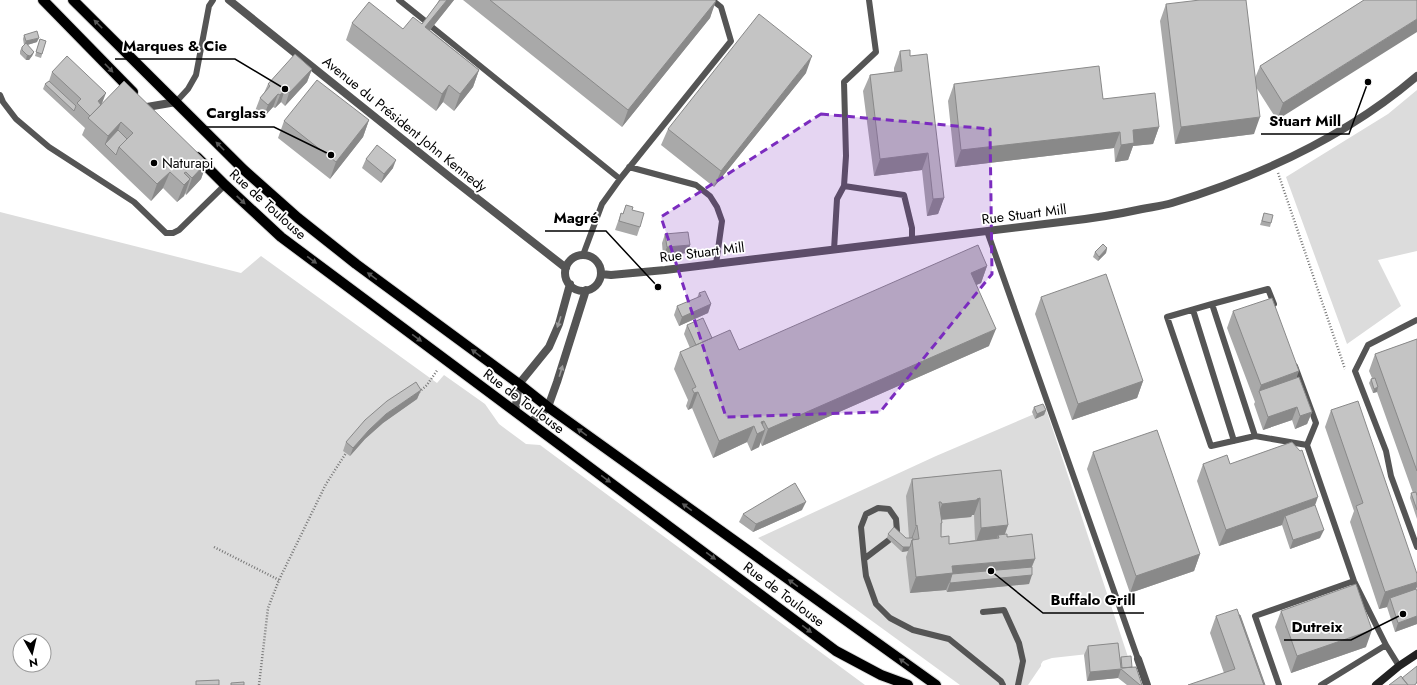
<svg xmlns="http://www.w3.org/2000/svg" width="1417" height="685" viewBox="0 0 1417 685" font-family="Jost,sans-serif">
<style>
.green{fill:#dcdcdc;fill-rule:evenodd}
.lines{fill:none;stroke-linecap:round;stroke-linejoin:round}
.primary-casing{stroke:#dbdbdb;stroke-width:12}
.path{stroke:#777;stroke-width:2.5;stroke-dasharray:1 2;stroke-linecap:butt}
.lane{stroke:#555;stroke-width:6}
.street{stroke:#555;stroke-width:8}
.secondary{stroke:#222;stroke-width:8}
.primary{stroke:#000;stroke-width:10}
.wall{fill:#a9a9a9;fill-rule:evenodd}
.shaded-wall{fill:#898989}
.building{fill:#c4c4c4;stroke:#898989}
.oneway{fill:#595959}
.oneway2{fill:#999}
.marked{fill:#7b2cbf;fill-opacity:0.2;stroke:#7b2cbf;stroke-width:3;stroke-dasharray:8 5;stroke-linejoin:round}
.poi-dot{fill:#000;stroke:#fff;stroke-width:1.5}
.labels{text-anchor:middle;stroke-width:3.5;stroke-linejoin:round;paint-order:stroke}
.street-label{font-size:14px;fill:#000;stroke:#fff}
.poi-label{font-size:14px;fill:#000;stroke:#fff;text-anchor:start}
.leader{fill:none;stroke:#000;stroke-width:1.5}
.callout-dot{fill:#000;stroke:#fff;stroke-width:1.5}
.callout-label{font-size:15px;text-anchor:middle;font-weight:bold;fill:#000;stroke:#fff;stroke-width:3.5;stroke-linejoin:round;paint-order:stroke}
</style>
<rect width="100%" height="100%" fill="#fff"/>
<!-- green -->
<path class="green" d="M1417 90V251L1378 260 1401 306 1347 344 1286 177 1388 114Z
M0 212 241 273 261 256 437 383 444 375 485 404 499 424 526 444 540 445 865 685H0ZM20 641H44V665H20Z
M1046 409 1129 660 1116 662 1115 651 1052 658 1043 661 1041 664V666L1028 685H960L758 538 936 456Z"/>
<g class="lines">
<!-- primary casing -->
<g class="primary-casing">
<path id="primary" d="M43 0 133 92
M73 0 244 170 298 218 356 264 519 384 548 407 936 685
M197 157 225 185 281 237 836 651 881 675 908 685"/>
</g>
<!-- path -->
<path class="path" d="M1278 173 1345 369
M419 392 427 385 438 369
M214 547 279 580
M259 685 268 608 279 580 326 484 346 453"/>
<!-- lane -->
<path class="lane" d="M399 0 429 24
M869 0 876 52 844 82 846 156 844 186 904 195 912 228V240
M432 27 620 179
M0 95 3 102 16 119 49 147 134 202 166 233H173L179 230 225 185
M176 102 188 89 196 75 209 6 213 0
M629 167 696 185 710 196 717 207 722 221 716 264
M987 231 1138 659
M834 250 837 199 844 186
M583 255 602 204 620 179 731 41 721 7 712 0
M1212 304 1268 289 1274 304
M1193 310 1234 441
M1417 320 1368 345 1355 371 1386 451 1391 476 1417 547
M1295 366 1316 423 1307 445
M1255 436 1212 304 1167 317 1211 446 1255 436 1307 445 1354 581 1386 645 1399 666
M889 540 864 559 861 527 866 514 878 508 889 509 896 519 897 531 895 534
M864 559 866 576 876 604 890 618 913 630 949 639 1001 681 1003 685
M983 612 1004 610 1019 643 1023 661 1018 685
M1279 685 1255 616 1354 581
M1321 685 1386 645"/>
<!-- street -->
<path class="street" d="M229 0 451 178 566 268
M147 107 176 102
M565 273a18 18 0 1 1 36 0a18 18 0 1 1-36 0Z
M601 274 611 275 665 270 1061 222C1089 219 1115 215 1142 209 1152 207 1162 206 1172 203 1260 176 1347 136 1417 76
M515 412 519 384 549 347 559 324 570 284
M530 423 548 407 557 382 586 290
M1138 659 1147 685"/>
<!-- secondary -->
<path class="secondary" d="M1376 685 1399 666 1417 654"/>
<!-- primary -->
<use href="#primary" class="primary"/>
</g>
<!-- wall -->
<path class="wall" d="M439 0H454L430 30 479 70 473 87 454 111 443 102 436 111 346 40 352 23 403 29 422 24 437 4Z
M463 0H715L710 18 622 127Z
M1364 0 1277 120 1256 87 1254 134 1175 144 1160 21 1166 4 1255 78 1260 66Z
M24 35 37 42 27 45 34 52 32 56 29 60H26L20 54V51L22 47 24 45 23 39Z
M40 39 46 41 41 58 35 56Z
M900 51 910 56 944 198 938 214 927 216 922 170 874 176 863 91 870 75 894 72V68Z
M312 69 307 82 285 106 281 102 275 108 273 107 263 118 255 111 260 98 264 93 268 84Z
M52 72 102 104 207 162 201 179 186 195 185 193 184 196 177 202 163 188 151 201 82 135 85 128 43 89 45 84 49 81Z
M806 73 714 187 661 145 668 129Z
M954 84 1103 99 1159 127 1153 144 1133 146 1128 160 1115 162 1114 148 955 167 948 101Z
M369 120 363 137 330 179 278 138 284 121Z
M366 159 393 168 381 183 362 168Z
M626 205 632 210 640 227 637 236 615 230 621 213 623 214Z
M1264 213 1271 223 1270 227 1260 225Z
M665 234 690 245 687 253 663 256 662 243Z
M1107 248 1106 253 1098 261 1093 257 1095 252Z
M987 266 981 283 976 285 989 346 762 446 760 442 759 447 751 451 747 442 713 458 692 408 688 410 686 406 688 400 674 369 680 352 690 348 684 334 687 325 739 350Z
M699 293 711 304 708 313 679 326 674 315 677 306 697 298Z
M1041 297 1143 381 1137 398 1072 420 1035 314Z
M1233 311 1297 377 1312 412 1307 424 1295 429 1292 420 1263 430 1254 404 1255 402 1227 328Z
M1417 339V519L1410 498 1411 493H1413L1377 392 1373 393 1369 383 1371 379 1372 378 1369 371 1375 354Z
M421 390 417 399 383 423 365 439 350 456 343 451 346 442Z
M1034 407 1046 410 1044 415 1035 419 1032 412Z
M1331 410 1417 591V624L1395 632 1387 607 1379 609 1350 522 1354 511 1325 427Z
M1093 452 1200 554 1194 571 1130 593 1087 469Z
M1203 464H1230L1315 505 1320 538 1290 549 1282 525 1219 546 1197 481Z
M1001 470 1008 525 1005 534 1035 559 1032 567 1029 584 947 592 946 590 910 593 906 557 908 551 902 552 887 538 888 534 906 538H909L906 496 912 479ZM972 515H974L975 540 949 544 941 537 942 520 971 517Z
M802 510 753 532 739 522 743 514Z
M1281 611 1366 647 1291 673 1275 627Z
M1216 616 1265 685 1224 673 1210 633Z
M1088 646 1120 659 1121 657 1132 667 1142 685H1127L1118 678 1087 681 1084 655Z"/>
<!-- shaded-wall -->
<path class="shaded-wall" d="M447 0H454L419 44 425 27Z
M716 1 710 18 622 127 628 110Z
M1417 19V32L1277 120 1283 103Z
M39 38 37 42 24 46 26 41Z
M34 52 32 56 29 60H26L27 55Z
M812 56 806 73 714 187 721 171Z
M312 69 307 82 285 106 289 93Z
M479 70 473 87 454 111 460 94Z
M449 85 443 102 436 111 442 94Z
M285 89 281 102 275 108 280 95Z
M106 93 101 106 98 101Z
M278 94 273 107 263 118 268 105Z
M1260 117 1254 134 1175 144 1181 127Z
M369 120 363 137 330 179 336 162Z
M121 122 115 139 105 144 108 136Z
M1159 127 1153 144 1133 146 1128 160 1115 162 1121 145 1133 130Z
M1120 132 1114 148 955 167 961 150Z
M928 153 922 170 874 176 880 159Z
M396 160 393 168 381 183 384 174Z
M207 162 201 179 186 195 192 178Z
M170 172 163 188 151 201 157 184Z
M190 179 184 196 177 202 184 185Z
M944 198 938 214 927 216 933 199Z
M690 245 687 253 663 256 667 247Z
M1107 248 1106 253 1098 261 1099 257Z
M987 266 981 283 965 290 971 273Z
M711 304 708 313 679 326 682 317Z
M996 329 989 346 762 446 768 429Z
M1299 371 1293 388 1259 391 1255 402 1261 385Z
M1143 381 1137 398 1072 420 1078 404Z
M1378 387 1377 392 1373 393 1374 389Z
M421 390 417 399 383 423 365 439 350 456 353 448 369 430 386 414Z
M698 392 692 408 688 410 694 393Z
M1297 407 1292 420 1263 430 1268 417Z
M1046 410 1044 415 1035 419 1037 414Z
M1312 412 1307 424 1295 429 1300 416Z
M764 421 760 432 765 430 759 447 751 451 761 422Z
M754 426 747 442 713 458 719 441Z
M1318 497 1312 514 1285 516 1282 525 1219 546 1226 530Z
M980 498 974 515H972L971 517 936 520 942 504Z
M806 502 802 510 753 532 756 524Z
M917 525 911 542H910L916 526Z
M1008 525 1002 542 999 538 998 535 996 543 975 545 981 528Z
M1324 530 1320 538 1290 549 1293 540Z
M903 547H910L908 551 902 552Z
M1200 554 1194 571 1130 593 1136 576Z
M1035 559 1028 575H1032L1029 584 947 592 950 583V581L946 590 910 593 916 577 952 566Z
M1417 582V587L1413 598H1390L1387 607 1379 609 1385 592Z
M1417 616V624L1395 632 1398 623Z
M1372 630 1366 647 1291 673 1297 656Z
M1121 669 1118 678 1087 681 1090 672Z"/>
<!-- building -->
<path class="building" d="M440 0H447L425 27 479 70 460 94 449 85 442 94 352 23 369 2 403 29 413 17 422 24Z
M490 0H715L716 1 628 110Z
M1200 0H1246L1260 117 1181 127 1166 4Z
M1364 0H1417V19L1283 103 1260 66Z
M759 14 812 56 721 171 668 129Z
M37 31 39 38 26 41 24 35Z
M40 39 46 41 42 54 36 52Z
M26 43 34 52 30 56 27 55 22 50V47Z
M910 50V56L927 54 944 198 933 199 928 153 880 159 870 75 902 71 900 51Z
M295 54 312 69 289 93 285 89 280 95 278 94 268 105 260 98 270 86 268 84Z
M67 56 106 93 98 101 101 105 90 116 77 103 81 99 52 72Z
M1099 66 1103 99 1155 93 1159 127 1133 130 1134 143 1121 145 1120 132 961 150 954 84Z
M317 80 369 120 336 162 284 121Z
M49 81 76 106 74 111 45 84Z
M124 81 207 162 192 178 186 172 184 173 190 179 184 185 170 172 157 184 119 147 133 133 121 122 108 136 88 118Z
M118 130 127 139 119 147 116 155 105 144Z
M377 145 396 160 384 174 366 159Z
M626 205 633 207 632 210 644 213 640 227 619 221 621 213 623 214Z
M1264 213 1273 215 1271 223 1262 221Z
M688 232 690 245 667 247 665 234Z
M1103 244 1107 248 1099 257 1095 252Z
M978 245 987 266 971 273 996 329 768 429 764 421 761 422 765 430 757 434 754 426 719 441 698 392 694 393 692 389 696 387 680 352 730 330 739 350Z
M1106 274 1143 381 1078 404 1041 297Z
M705 291 711 304 682 317 677 306 701 296 699 293Z
M1272 298 1299 371 1261 385 1233 311Z
M703 318 712 338 696 345 687 325Z
M1417 339V471L1375 354Z
M1299 377 1312 412 1300 416 1297 407 1268 417 1259 391Z
M1375 378 1378 387 1374 389 1371 379Z
M416 382 421 390 386 414 369 430 353 448 346 442 365 420 387 401Z
M1358 401 1417 574V582L1385 592 1356 506 1363 503 1331 410Z
M1043 404 1046 410 1037 414 1034 407Z
M1157 430 1200 554 1136 576 1093 452Z
M1292 442 1300 451 1302 450 1318 497 1226 530 1203 464 1227 455 1230 464Z
M1001 470 1008 525 981 528 980 498 977 499V500L942 504 941 502H939L942 523H941V537L949 536V544L999 538 998 535 1007 534V537L1032 534 1035 559 952 566 953 573 916 577 912 540 919 539 917 525 916 526 912 479Z
M795 483 806 502 756 524 743 514Z
M1416 492 1417 496V510L1411 493Z
M1315 505 1324 530 1293 540 1285 516Z
M894 527 906 538H913V540H912L910 547H903L888 534Z
M1032 567V575L950 583V581L952 574Z
M1356 584 1372 630 1297 656 1281 611Z
M1416 589 1417 591V616L1398 623 1390 598Z
M1237 609 1264 685H1188L1235 669 1216 616Z
M1239 615H1240L1265 685H1264Z
M1118 643 1121 668 1136 667 1142 685H1140L1121 669 1090 672 1088 646Z
M1131 656 1132 667 1122 668 1121 657Z
M1417 666V681L1416 684 1414 685H1408L1402 678Z
M1401 676 1408 685H1389Z
M219 680V685H196V681Z
M244 682V685H231V683Z"/>
<!-- one-way arrows -->
<defs><path id="oneway-solid" d="M-6-.8H1V-3.2L6.5 0L1 3.2V.8H-6Z"/></defs>
<g class="oneway">
<use href="#oneway-solid" transform="translate(98 24) rotate(-135)"/>
<use href="#oneway-solid" transform="translate(109 68) rotate(46)"/>
<use href="#oneway-solid" transform="translate(220 146) rotate(-135)"/>
<use href="#oneway-solid" transform="translate(241 200) rotate(43)"/>
<use href="#oneway-solid" transform="translate(312 260) rotate(36)"/>
<use href="#oneway-solid" transform="translate(372 276) rotate(-144)"/>
<use href="#oneway-solid" transform="translate(417 338) rotate(36)"/>
<use href="#oneway-solid" transform="translate(476 353) rotate(-143)"/>
<use href="#oneway-solid" transform="translate(582 432) rotate(-144)"/>
<use href="#oneway-solid" transform="translate(606 479) rotate(36)"/>
<use href="#oneway-solid" transform="translate(687 507) rotate(-144)"/>
<use href="#oneway-solid" transform="translate(711 556) rotate(36)"/>
<use href="#oneway-solid" transform="translate(793 583) rotate(-144)"/>
<use href="#oneway-solid" transform="translate(807 629) rotate(37)"/>
<use href="#oneway-solid" transform="translate(904 662) rotate(-144)"/>
</g>
<g class="oneway2">
<use href="#oneway-solid" transform="translate(559 322) rotate(108)"/>
<use href="#oneway-solid" transform="translate(561 371) rotate(-73)"/>
</g>
<!-- marked area -->
<path class="marked" d="M821 114 990 129 992 274 880 412 726 417 661 217Z"/>
<!-- markers -->
<circle class="poi-dot" cx="154" cy="163" r="4"/>
<g class="labels">
<!-- street labels -->
<g class="street-label">
<text transform="translate(405 124) rotate(39)" y="5">Avenue du Président John Kennedy</text>
<text transform="translate(268 204) rotate(42)" y="5">Rue de Toulouse</text>
<text transform="translate(1024 214) rotate(-7)" y="5">Rue Stuart Mill</text>
<text transform="translate(702 252) rotate(-7)" y="5">Rue Stuart Mill</text>
<text transform="translate(524 401) rotate(37)" y="5">Rue de Toulouse</text>
<text transform="translate(784 594) rotate(37)" y="5">Rue de Toulouse</text>
</g>
<!-- poi labels -->
<g class="poi-label">
<text x="162" y="168">Naturapi</text>
</g>
</g>
<!-- callouts -->
<path class="leader" d="M285 89L235 59H115M331 155L274 127H198M1368 82L1349 134H1261M658 287L606 231H545M991 571L1043 613H1144M1403 614L1351 640H1284"/>
<g class="callout-dot">
<circle cx="285" cy="89" r="4"/>
<circle cx="331" cy="155" r="4"/>
<circle cx="1368" cy="82" r="4"/>
<circle cx="658" cy="287" r="4"/>
<circle cx="991" cy="571" r="4"/>
<circle cx="1403" cy="614" r="4"/>
</g>
<g class="callout-label">
<text x="175" y="51">Marques &amp; Cie</text>
<text x="236" y="118">Carglass</text>
<text x="1305" y="126">Stuart Mill</text>
<text x="576" y="223">Magré</text>
<text x="1093" y="605">Buffalo Grill</text>
<text x="1317" y="632">Dutreix</text>
</g>
<!-- north arrow -->
<g transform="translate(32 653) rotate(172)"><circle r="19" fill="#ffffff" stroke="#999999"/>
<path d="M0-3L7 15L0 10L-7 15Z" fill="#000000"/>
<text y="-6" font-size="11" font-weight="bold" text-anchor="middle" fill="#000000">N</text>
</g>
</svg>
